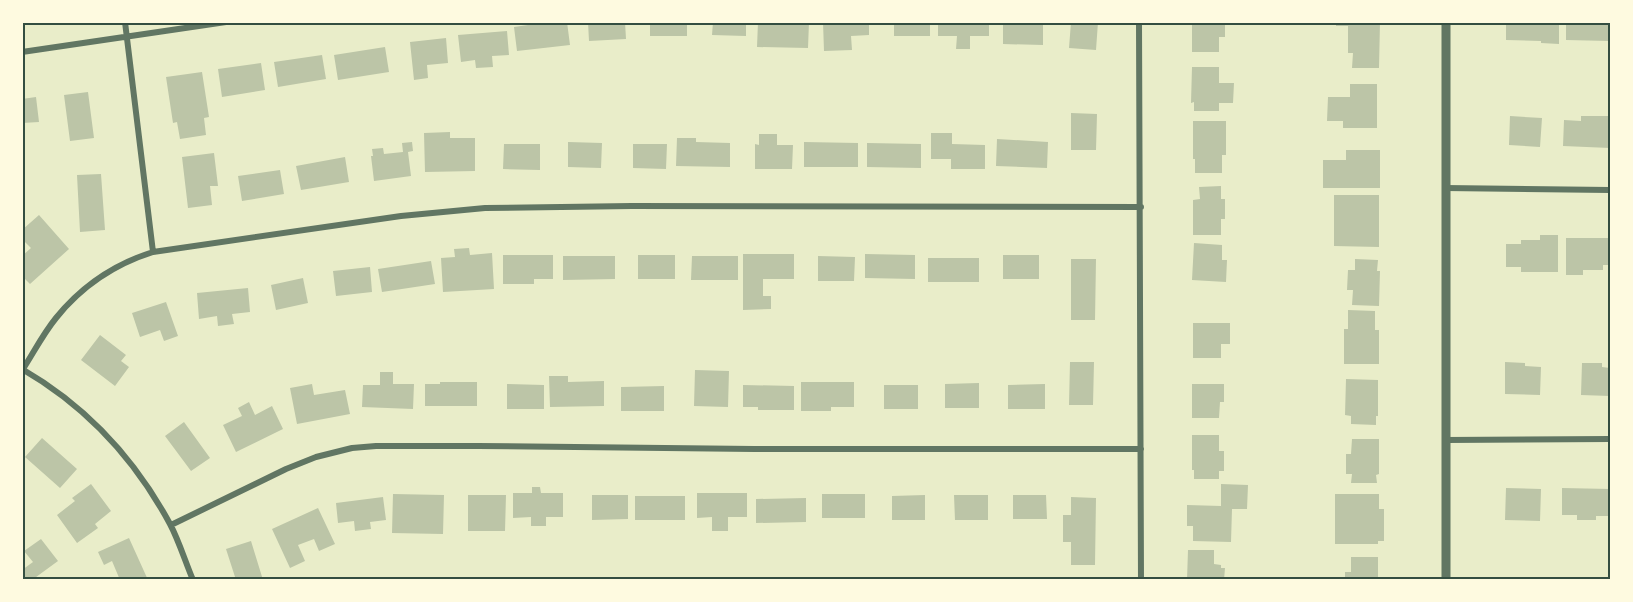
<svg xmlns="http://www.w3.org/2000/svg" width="1633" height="602" viewBox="0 0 1633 602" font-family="Barlow,sans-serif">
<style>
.building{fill:#bcc5a7}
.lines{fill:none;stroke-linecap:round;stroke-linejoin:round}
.minor{stroke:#617663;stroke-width:6}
.tertiary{stroke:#617663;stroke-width:9}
.neatline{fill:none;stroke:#344e41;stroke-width:2}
</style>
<rect width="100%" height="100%" fill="#e9edc9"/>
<!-- building -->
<path class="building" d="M549 22H567L570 45 517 51 514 27Z
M588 22H625L626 39 589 41Z
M650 22H687V36H650Z
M713 22H746V36L712 35Z
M758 22H809L808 48 757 47Z
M823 22H869V35L851 36 852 50 824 51Z
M894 22H930V36H894Z
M938 22H989V36H970V49H956L957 36H938Z
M1003 22H1043V45L1003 44Z
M1071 22H1098L1096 50 1069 48Z
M1192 22H1225V37H1219V52H1192Z
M1336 22H1380L1379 68H1352L1353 53H1348V26H1336Z
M1506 22H1559V44L1541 43V41L1506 40Z
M1566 22H1610V41L1566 40Z
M507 31 509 55 492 56 493 67 476 68 475 60 461 62 458 35Z
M446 38 448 63 427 65 428 78 414 80 410 42Z
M385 47 389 72 338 80 334 55Z
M322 55 326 79 278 87 274 62Z
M261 63 265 90 222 97 218 69Z
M1192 67H1219V83H1234L1233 103H1219V111H1194V102L1191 103Z
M202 72 209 117 204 118 206 135 180 139 177 122 173 123 166 77Z
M1350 84H1377V128H1343V121H1327L1328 97H1350Z
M88 92 94 138 70 141 64 95Z
M36 97 39 122 22 123V99Z
M1071 113 1097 114 1096 150H1071Z
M1510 116 1542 118 1540 147 1509 145Z
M1581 116H1610V148L1563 146 1564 120 1581 121Z
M1193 121H1226V155H1222V173H1195V159H1193Z
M450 132V138H475V171L425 172 424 133Z
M931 133H952V144L985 145V169H951V159H931Z
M759 134H777V145H793L792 169H755V144L759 145Z
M677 138H696V142L730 143V167L676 166Z
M997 139 1048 142 1047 168 996 166Z
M412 142 413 151 408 152 411 176 374 181 371 156H373L372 149 383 148 384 154 403 152 402 143Z
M568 142 602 143 601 168 568 167Z
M804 142 858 143V167H804Z
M867 143 921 144V168L867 167Z
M504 144H540V170L503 169Z
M633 144H667L666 169 633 168Z
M1346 150H1380V188H1323V160H1346Z
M214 153 218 186H210L212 205 188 208 182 157Z
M345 157 349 182 301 190 296 166Z
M280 170 284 194 242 201 238 176Z
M101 174 105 230 80 232 77 175Z
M1221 186V199H1225V219H1221V235H1193V200L1200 199 1199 187Z
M1334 195H1379V247L1334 246Z
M39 215 69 249 30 284 22 276V256L31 248 22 239V230Z
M1540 235H1558V272H1521V267H1506V244H1521V240H1540Z
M1566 238H1610V265H1603V270H1583V275H1566Z
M1194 243 1222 245V260H1227L1226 282 1192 280Z
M469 248 470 255 492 253 494 289 443 292 441 258 455 257 454 249Z
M743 254H794V279H763V296H771V309L743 310Z
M865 254 915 255V279L865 278Z
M503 255H553V279H534V284H503Z
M638 255H675V279H638Z
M1003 255H1039V279H1003Z
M563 256H615V279L563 280Z
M692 256H738V280H691Z
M818 256 855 257 854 281H818Z
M928 258H979V282H928Z
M1071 259H1096L1095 320H1071Z
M1355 259 1378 260 1377 271H1380L1379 306 1352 305 1353 290H1347L1348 270H1355Z
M431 261 435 284 382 292 378 269Z
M370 267 372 292 336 296 333 271Z
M303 278 308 303 276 310 271 285Z
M248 288 250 312 232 314 234 324 218 326 217 316 199 319 197 293Z
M166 302 178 336 164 341 160 330 140 337 132 313Z
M1348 310 1375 311V330H1379V364H1344V329H1348Z
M1193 323H1230V344H1221V358H1193Z
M100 335 126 355 121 361 129 367 115 386 81 360Z
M1070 362H1094L1093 405H1069Z
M1505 362 1525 363V366L1541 367 1540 395 1505 394Z
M1582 363H1602V367L1610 368V396L1581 395Z
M695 370 729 371 728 407 694 406Z
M380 372H393V384H414L413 409 362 407 363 385H380Z
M549 376H568V382L604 381V406L550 407Z
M1346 379 1378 380V416H1376V425L1351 424V416L1345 415Z
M440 382H477V406H425V384H440Z
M801 382H854V407H831V411H801Z
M979 383V408H945V384Z
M312 384 314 395 345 390 350 414 297 424 290 388Z
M507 384 544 385V409H507Z
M1045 384V409H1008V385Z
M1192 384H1224V402H1220L1219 418H1192Z
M743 385 794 386V410H758V407H743Z
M884 385H918V409H884Z
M664 386V411H621V387Z
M249 402 255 415 272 406 283 429 236 452 223 425 242 416 238 408Z
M184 422 210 458 191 471 165 436Z
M1192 435H1219V451H1224V471H1219V479H1194V470H1192Z
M42 438 77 469 60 488 25 457Z
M1352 439H1379V474L1376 475 1377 483H1351L1352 474H1346V454H1351Z
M91 484 111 511 95 524 98 528 77 543 57 515 75 501 72 498Z
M1221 484 1248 485 1247 509H1232L1231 542 1193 541V526H1187V505L1221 506Z
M532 487H540L541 493H563V517H546V526H531V517L513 518V493H532Z
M1506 488 1541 489 1540 521 1505 520Z
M1562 488 1610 489V516H1596V520H1577V515H1562Z
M697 493H747V517H728V531H712V517L697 518Z
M393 494 444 495 443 534 392 533Z
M822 494H865V518H822Z
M1335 494H1379V509H1384V541H1378V544H1335Z
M468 495H506L505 531H468Z
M592 495H628V519L592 520Z
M925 495V520H892V496Z
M954 495H988V520H955Z
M1013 495H1046L1047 519H1013Z
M635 496H685V520H635Z
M383 497 386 520 370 522 371 529 355 531 354 521 338 523 336 503Z
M1071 497 1096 498 1095 565H1071V542H1063V515H1071Z
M806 498V522L756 523V499Z
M318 508 335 544 319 551 314 539 298 545 305 561 290 568 272 529Z
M129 538 148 580H120L112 561 104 565 98 552Z
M41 539 58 561 32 580H22V570L33 562 24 551Z
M251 541 263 580H236L226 549Z
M1188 550H1214V564L1221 565V568H1225L1224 580H1187Z
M1351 557H1378V580H1345V572H1351Z"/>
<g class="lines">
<!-- minor -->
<path class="minor" d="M125 22 153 252
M1139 22 1141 580
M22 52 226 22
M1445 188 1610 190
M22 369C86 406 135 459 170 524 179 541 185 561 193 580
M23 369C34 352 43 334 56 318 81 287 115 264 153 252L401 216 485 208 632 206 1141 207
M1446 440 1610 439
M171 525 286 469 316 457 352 448 376 446H478L754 449H1141"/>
<!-- tertiary -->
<path class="tertiary" d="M1446 580V22"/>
</g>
<!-- border -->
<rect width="1633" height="602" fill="none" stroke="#fefae0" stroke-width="48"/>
<rect x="24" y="24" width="1585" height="554" class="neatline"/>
</svg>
